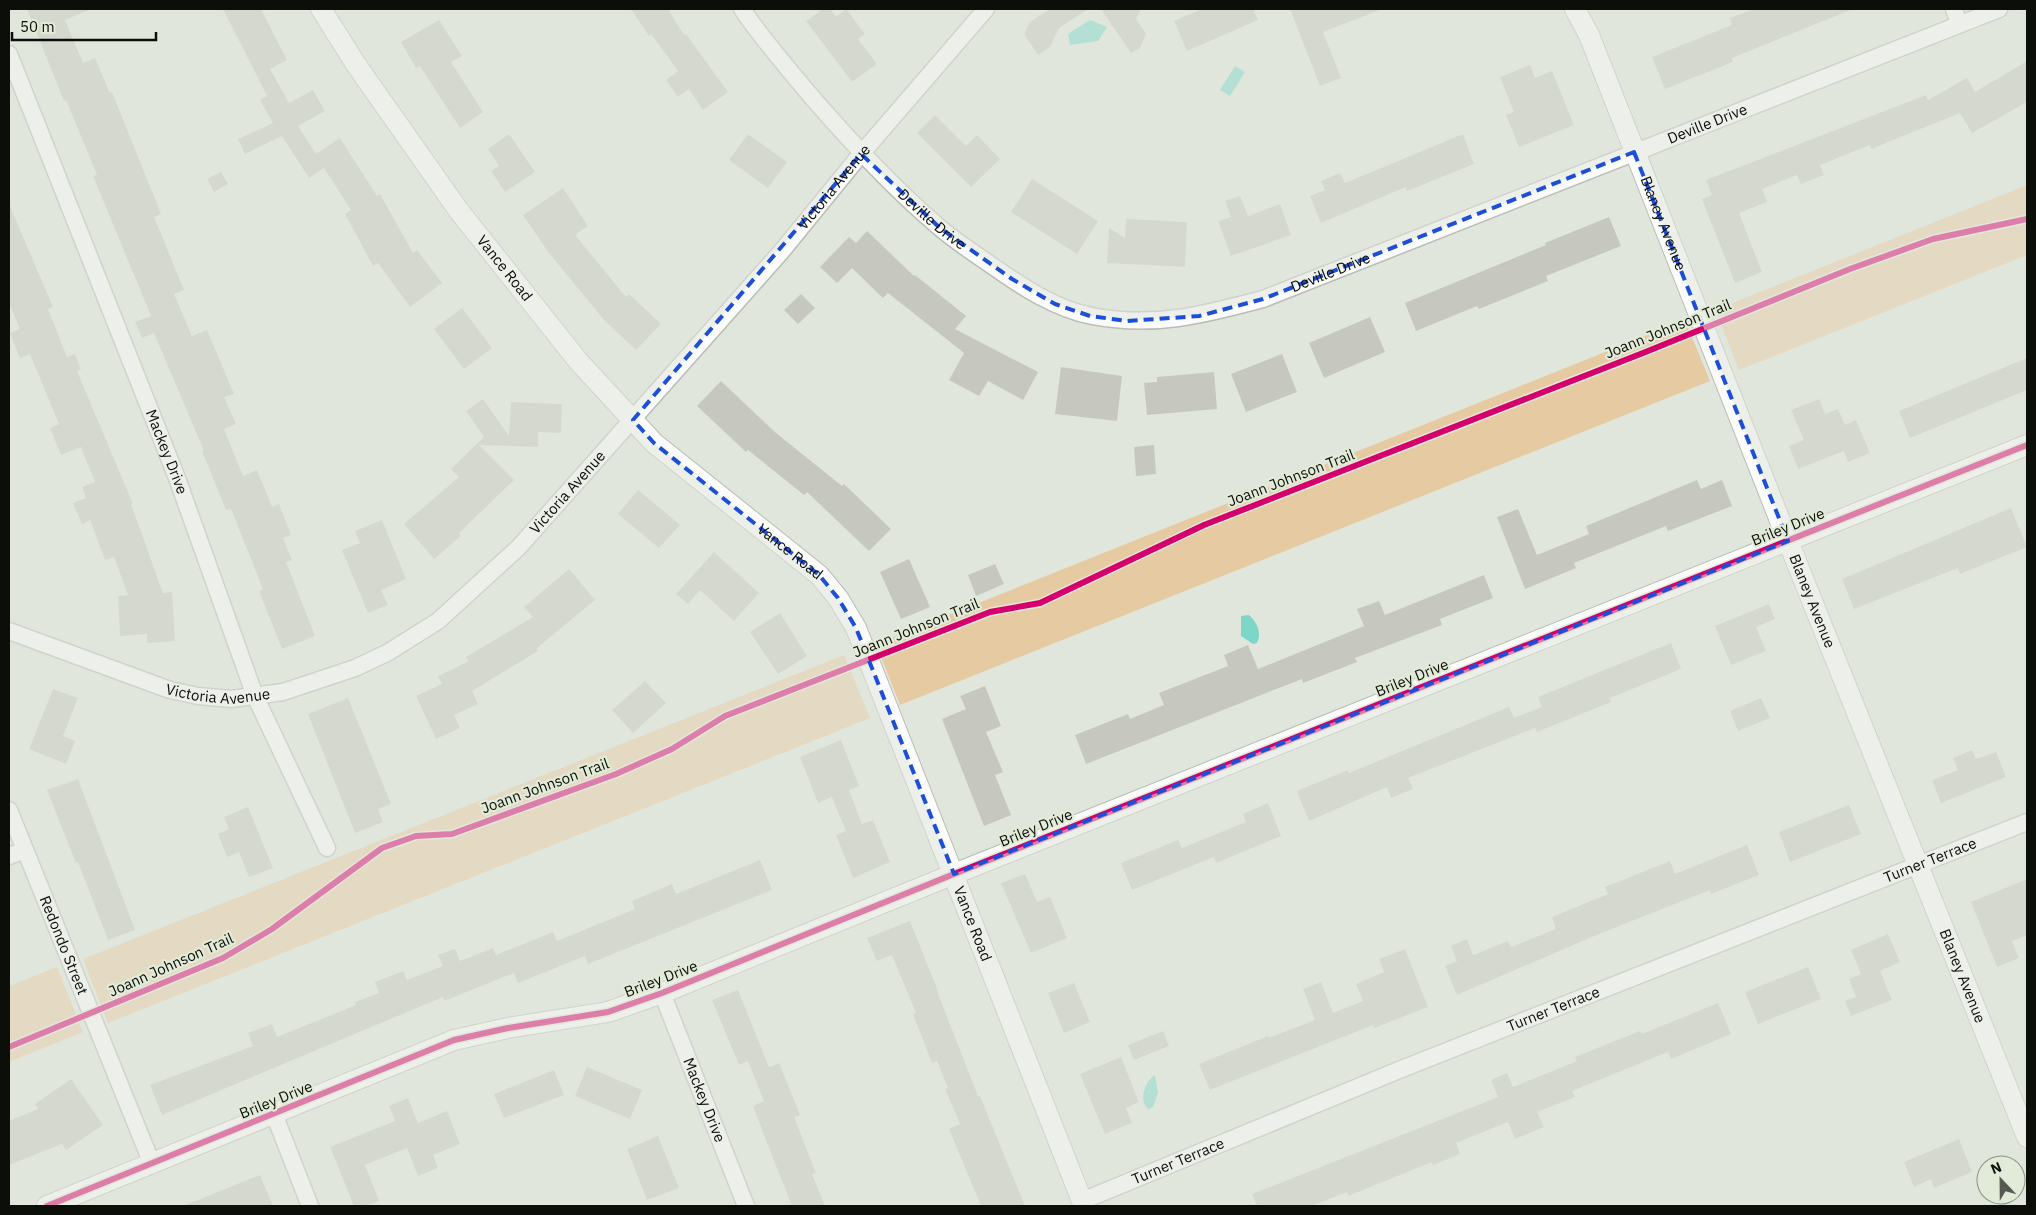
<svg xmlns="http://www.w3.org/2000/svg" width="2036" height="1215" viewBox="0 0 2036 1215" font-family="'IBM Plex Sans',sans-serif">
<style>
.green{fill:#e6caa2}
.water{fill:#7dd7c9}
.building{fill:#c6c8bf}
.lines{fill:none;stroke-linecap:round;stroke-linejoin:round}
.minor-casing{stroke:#b9bdb5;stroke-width:19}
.tertiary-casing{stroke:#b9bdb5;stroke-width:22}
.minor{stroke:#fafbfa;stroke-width:16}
.tertiary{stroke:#fafbfa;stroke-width:20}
.cycleway-casing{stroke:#e2ead8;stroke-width:9}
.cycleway{stroke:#d6006c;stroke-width:6}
.marked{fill:none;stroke:#1d4ed8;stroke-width:4;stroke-dasharray:10 6;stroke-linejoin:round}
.labels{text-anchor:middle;stroke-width:4.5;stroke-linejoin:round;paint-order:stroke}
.street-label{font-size:15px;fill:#0c0f09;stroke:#e2ead8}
</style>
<rect width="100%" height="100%" fill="#e1e6dc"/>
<!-- green -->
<path class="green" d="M2027 185V255L1739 370 1715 310Z
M1685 320 1710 381 900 705 876 644Z
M844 655 870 718 108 1023 83 959Z
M57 967 83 1032 9 1062V986Z"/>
<!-- water -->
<path class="water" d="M1090 20 1107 27 1098 41 1070 45 1068 34Z
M1235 66 1245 72 1230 96 1220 90Z
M1249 615C1257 622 1262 633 1257 643L1253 644 1241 636V616Z
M1155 1075 1158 1093 1153 1107 1148 1109C1138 1101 1145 1081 1155 1075Z"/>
<!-- building -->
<path class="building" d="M27 9H91L65 20 83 63 95 58 110 93 112 92 161 214 154 217 184 290 174 294 192 336 207 330 234 394 224 397 236 424 224 429 243 476 257 470 272 507 279 504 291 535 283 538 292 560 286 562 315 636 282 649 259 591 263 589 231 509 226 510 202 451H204L154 333 142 338 135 322 151 316 93 176 97 175 66 100 64 101Z
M223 9H261L287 60 270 69 289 103 313 90 325 111 298 126 316 154 340 138 377 196 380 194 413 253 417 250 442 283 410 307 378 263 373 266 345 214 351 210 324 168 309 178 282 136 245 154 238 139 273 123 260 100 267 96Z
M631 9H668L684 35 686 34 728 92 703 110 689 89 678 97 666 80 678 71 651 34 649 36Z
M823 9H830L836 17 846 9 865 34 858 39 877 64 852 82 806 21Z
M1050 9H1088L1059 28 1050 47 1038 55 1024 34 1030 22Z
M1101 9H1141L1136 19 1146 34 1140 48 1131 53Z
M1202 9H1253L1258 20 1187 51 1174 21Z
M1290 9H1380V10L1323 32 1341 78 1320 86Z
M1754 9H1853L1732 58 1733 62 1665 89 1652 57 1732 25 1730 18Z
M439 20 462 56 451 62 483 112 460 128 420 66 416 68 401 42Z
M2027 61V102L1972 133 1960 113 1871 149 1870 145 1820 165 1824 175 1801 184 1797 175 1762 189 1767 202 1739 213 1762 272 1735 283 1702 199 1712 195 1706 180 1926 95 1928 100 1967 78 1975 92Z
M1530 65 1535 78 1552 71 1574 125 1519 147 1506 115 1514 112 1500 77Z
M935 115 966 146 977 135 1000 159 971 187 917 133Z
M509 134 535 172 505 192 491 171 499 166 488 149Z
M748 134 787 162 768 188 729 160Z
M1463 134 1474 164 1407 191 1406 187 1321 223 1310 196 1325 190 1321 181 1340 173 1345 183Z
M221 172 228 184 214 192 207 179Z
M1032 179 1098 221 1077 254 1011 212Z
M563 188 588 226 575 235 626 297 629 294 661 324 636 350 604 320 549 253 523 215Z
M1240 196 1248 216 1280 204 1291 235 1231 256 1218 221 1231 217 1225 201Z
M9 204 53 307 48 309 67 357 75 354 81 369 77 371 133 504H131L163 593 172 592 175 641 147 643V634L120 636 118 596 128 595 114 557 105 560 90 520 82 524 73 503 86 498 82 487 95 482 81 447 61 455 50 428 59 424 30 354 20 358 10 333 20 329 9 303Z
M1609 217 1621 246 1546 276 1548 281 1479 309 1477 306 1416 331 1405 303 1546 245 1545 243Z
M1126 219 1187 222 1185 267 1107 263 1109 228 1125 238Z
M867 231 914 276 915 275 966 316 955 329 1038 372 1023 400 988 381 979 396 949 380 964 353 888 293 883 298 852 268 837 283 820 267 849 237 856 243Z
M801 294 815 308 798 324 784 310Z
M462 308 492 348 464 369 434 329Z
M1370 317 1385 352 1324 378 1309 343Z
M1282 354 1297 392 1246 412 1231 374Z
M2027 358V390L1910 438 1899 411Z
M1061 367 1122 376 1117 421 1055 414Z
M1214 372 1217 409 1147 415 1144 383 1157 382V377Z
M721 381 776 433 842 486 844 484 891 529 869 551 807 492 804 495 748 450 746 452 697 406Z
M483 399 509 436 511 402 562 404 561 433 538 432V447L479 445 514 480 459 533 461 536 434 559 404 524 459 477 451 469 484 437 466 411Z
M1819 399 1825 414 1838 409 1845 425 1856 420 1870 453 1848 462 1844 451 1798 469 1789 446 1804 440 1791 410Z
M1154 445 1156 474 1136 476 1134 447Z
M1697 480 1701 489 1722 480 1732 506 1668 531 1666 526 1574 563 1576 568 1525 589 1497 517 1518 509 1537 555 1589 534 1586 526Z
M638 490 680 525 659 548 618 514Z
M2011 508 2027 547 1960 574 1958 568 1854 609 1842 579Z
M382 520 406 579 381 590 388 605 368 613 342 550 360 543 355 531Z
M714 552 759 593 734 621 700 590 688 604 676 594Z
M909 559 930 607 901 619 880 572Z
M995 564 1004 584 976 596 968 575Z
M569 569 595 600 537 648 538 651 472 691 478 704 454 715 460 728 436 739 416 696 442 684 438 676 469 661 466 657 533 617 524 607Z
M1484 575 1493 598 1440 619 1442 625 1355 658 1357 662 1303 683 1302 679 1086 764 1075 735 1128 714 1130 719 1164 705 1159 693 1228 666 1224 655 1248 645 1258 669 1364 626 1357 609 1379 601 1385 615Z
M1769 604 1775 619 1756 627 1766 651 1731 665 1715 626Z
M780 613 807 656 778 674 750 632Z
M1671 643 1681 669 1610 698 1611 702 1537 732 1535 728 1408 778 1413 789 1391 798 1387 787 1309 821 1297 791 1348 770 1349 773 1509 707 1514 718 1542 707 1538 697Z
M645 681 666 703 633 733 612 710Z
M985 686 1001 726 986 732 1003 772 995 775 1011 815 984 826 942 719 966 709 960 696Z
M53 689 78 698 63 736 75 741 66 764 29 749Z
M348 698 391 804 378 809 383 822 355 833 308 714Z
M1761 698 1770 718 1738 731 1730 711Z
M841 740 859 786 849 790 862 824 873 820 890 862 853 878 836 835 846 831 832 797 818 803 800 757Z
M1972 750 1976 759 1996 752 2006 777 1941 803 1932 780 1958 770 1953 758Z
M78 779 135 930 108 940 78 862 76 863 47 790Z
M1268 803 1281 836 1216 863 1214 857 1132 890 1121 863 1178 840 1182 848 1246 822 1243 814Z
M1849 805 1861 834 1790 862 1779 832Z
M248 807 273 868 249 877 239 852 227 857 218 834 229 829 224 817Z
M1747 845 1759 875 1711 894 1710 890 1599 934 1457 995 1445 966 1457 961 1451 946 1467 939 1473 955 1508 941 1511 947 1556 929 1552 917 1608 894 1605 887 1670 861 1675 874Z
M760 860 772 890 588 964 585 956 518 983 514 973 444 1001 443 997 162 1115 150 1085 253 1046 248 1033 272 1024 277 1037 356 1005 355 1002 379 993 375 982 403 971 407 980 443 966 438 955 455 949 460 961 493 948 496 955 553 932 557 941 635 909 632 901 672 884 676 894Z
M1025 874 1037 902 1050 897 1067 938 1031 953 1001 883Z
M2027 879V935L2012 941 2019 958 1997 967 1971 902Z
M910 921 938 991H937L978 1096H980L1025 1206H981L949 1129 960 1124 945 1089 948 1088 937 1061 932 1063 913 1014 916 1013 892 955 877 961 867 938Z
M1888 934 1900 962 1880 971 1892 1000 1851 1016 1845 1001 1856 997 1849 979 1861 974 1851 950Z
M1405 949 1428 1007 1374 1028 1373 1025 1210 1090 1199 1064 1268 1036 1269 1038 1315 1020 1303 989 1321 982 1333 1013 1363 1001 1356 984 1384 972 1379 959Z
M1808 967 1821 999 1758 1024 1745 992Z
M1074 983 1090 1022 1064 1033 1048 993Z
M738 990 769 1067 779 1063 800 1115 794 1117 816 1173 812 1174 825 1206H792L767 1143 753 1106 764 1101 748 1061 739 1065 712 1000Z
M1718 1003 1731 1034 1671 1059 1668 1052 1572 1091 1575 1097 1537 1112 1544 1127 1515 1139 1508 1122 1456 1143 1460 1154 1433 1165 1432 1162 1348 1196 1347 1192 1311 1206H1257L1252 1194 1498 1097 1491 1080 1507 1073 1513 1087 1577 1061 1575 1057 1640 1031 1642 1034Z
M1163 1031 1169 1046 1134 1060 1128 1045Z
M1121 1057 1139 1102 1126 1108 1132 1123 1105 1134 1080 1074Z
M587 1067 642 1090 630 1119 575 1096Z
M554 1070 564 1095 504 1118 494 1094Z
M71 1079 103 1125 66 1150 62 1144 9 1165V1121L38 1109 35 1104Z
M408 1098 418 1123 447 1111 460 1144 433 1155 438 1168 418 1176 407 1148 365 1165 379 1201 365 1206H354L330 1147 395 1121 389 1106Z
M658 1136 679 1188 647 1200 627 1149Z
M1959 1139 1972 1172 1934 1188 1931 1179 1914 1187 1904 1162Z
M260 1175 273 1206H183Z"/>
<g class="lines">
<!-- minor casing -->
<g class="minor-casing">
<g id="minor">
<path id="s1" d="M742 9C762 39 787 67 810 95 851 142 892 187 939 227 955 241 974 253 991 265 1021 286 1055 309 1092 316 1154 328 1203 315 1263 299L1999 9"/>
<path d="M1954 9 1959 24"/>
<path id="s2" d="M9 54 177 478 255 696 327 848"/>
<path id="s3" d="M9 631 170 690 198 696 231 699 283 692 355 668 387 653 438 621 519 547 781 252 861 154 986 9"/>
<path id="s4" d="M9 810 152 1164"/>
<path d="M9 856 25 850"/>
<path id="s5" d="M662 993 746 1206"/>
<path d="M274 1114 310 1206"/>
<path id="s6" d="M1082 1201 1404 1068 2027 822"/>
</g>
</g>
<!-- tertiary casing -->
<g class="tertiary-casing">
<g id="tertiary">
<path id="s7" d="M321 9 357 66 459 211 579 362 654 443 819 575 838 598 856 628 1084 1206"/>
<path id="s8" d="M1575 9 1589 35 1788 541 2027 1137"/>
<path d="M47 1206 454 1040 508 1028 608 1012 662 993 954 874 2027 445"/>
</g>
</g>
<!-- minor -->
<use href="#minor" class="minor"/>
<!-- tertiary -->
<use href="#tertiary" class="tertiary"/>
<!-- cycleway casing -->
<g class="cycleway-casing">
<path id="cycleway" d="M9 1047 223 958 272 929 382 848 416 836 452 834 616 774 672 749 725 716 990 612 1040 603 1204 525 1643 353 1850 269 1933 239 2027 219
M47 1206 454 1040 508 1028 608 1012 662 993 954 874 2027 445"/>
</g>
<!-- cycleway -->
<use href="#cycleway" class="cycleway"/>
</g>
<!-- marked area -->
<path d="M0 0H2036V1215H0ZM1634 152 1788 541 954 874 856 628 838 598 819 575 654 443 633 420 861 154 940 228 1012 279 1055 304 1090 316 1127 321 1199 316 1263 299Z" fill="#e1e6dc" fill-opacity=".55" fill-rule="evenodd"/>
<path class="marked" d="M1634 152 1788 541 954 874 856 628 838 598 819 575 654 443 633 420 861 154 940 228 1012 279 1055 304 1090 316 1127 321 1199 316 1263 299Z"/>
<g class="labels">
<!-- street labels -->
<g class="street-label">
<text dy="5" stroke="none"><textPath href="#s1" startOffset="1124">Deville Drive</textPath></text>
<text dy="5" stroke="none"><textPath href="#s3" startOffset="1045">Victoria Avenue</textPath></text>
<text dy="5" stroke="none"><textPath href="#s1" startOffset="284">Deville Drive</textPath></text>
<text dy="5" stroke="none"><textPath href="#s8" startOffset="232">Blaney Avenue</textPath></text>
<text dy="5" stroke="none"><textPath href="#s7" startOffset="318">Vance Road</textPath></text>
<text dy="5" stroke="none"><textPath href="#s1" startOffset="719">Deville Drive</textPath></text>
<text transform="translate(1668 329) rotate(-22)" y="5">Joann Johnson Trail</text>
<text dy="5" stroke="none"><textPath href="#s2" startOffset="428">Mackey Drive</textPath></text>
<text transform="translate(1291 478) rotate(-21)" y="5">Joann Johnson Trail</text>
<text dy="5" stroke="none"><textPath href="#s3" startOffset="640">Victoria Avenue</textPath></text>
<text transform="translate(1788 527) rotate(-22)" y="5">Briley Drive</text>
<text dy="5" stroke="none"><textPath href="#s7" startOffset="722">Vance Road</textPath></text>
<text dy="5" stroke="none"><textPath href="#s8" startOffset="638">Blaney Avenue</textPath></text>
<text transform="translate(916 628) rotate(-22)" y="5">Joann Johnson Trail</text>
<text transform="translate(1412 678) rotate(-22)" y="5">Briley Drive</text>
<text dy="5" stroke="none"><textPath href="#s3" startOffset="220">Victoria Avenue</textPath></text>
<text transform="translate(545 786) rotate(-20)" y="5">Joann Johnson Trail</text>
<text transform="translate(1036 828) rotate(-22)" y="5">Briley Drive</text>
<text dy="5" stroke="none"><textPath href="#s6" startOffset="914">Turner Terrace</textPath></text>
<text dy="5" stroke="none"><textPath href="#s7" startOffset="1142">Vance Road</textPath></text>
<text dy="5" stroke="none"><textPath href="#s4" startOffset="146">Redondo Street</textPath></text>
<text transform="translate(171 965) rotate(-24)" y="5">Joann Johnson Trail</text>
<text dy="5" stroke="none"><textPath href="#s8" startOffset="1042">Blaney Avenue</textPath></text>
<text transform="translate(661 979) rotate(-21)" y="5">Briley Drive</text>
<text dy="5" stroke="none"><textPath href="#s6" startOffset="509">Turner Terrace</textPath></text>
<text transform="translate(276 1100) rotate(-22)" y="5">Briley Drive</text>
<text dy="5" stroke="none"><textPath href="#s5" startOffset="115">Mackey Drive</textPath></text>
<text dy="5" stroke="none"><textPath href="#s6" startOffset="104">Turner Terrace</textPath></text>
</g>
</g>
<!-- border -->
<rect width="2036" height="1215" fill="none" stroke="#0c0f09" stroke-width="20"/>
<!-- north arrow -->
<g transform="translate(2001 1180) rotate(338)"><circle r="24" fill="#e2ead8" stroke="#8c9285"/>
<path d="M0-4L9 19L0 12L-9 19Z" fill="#575a53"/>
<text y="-8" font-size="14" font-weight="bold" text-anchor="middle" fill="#0c0f09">N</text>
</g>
<!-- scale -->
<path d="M12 32v8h144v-8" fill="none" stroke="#0c0f09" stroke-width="2.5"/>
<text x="20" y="32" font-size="15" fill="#0c0f09" stroke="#e2ead8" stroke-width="4" paint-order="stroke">50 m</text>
</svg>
